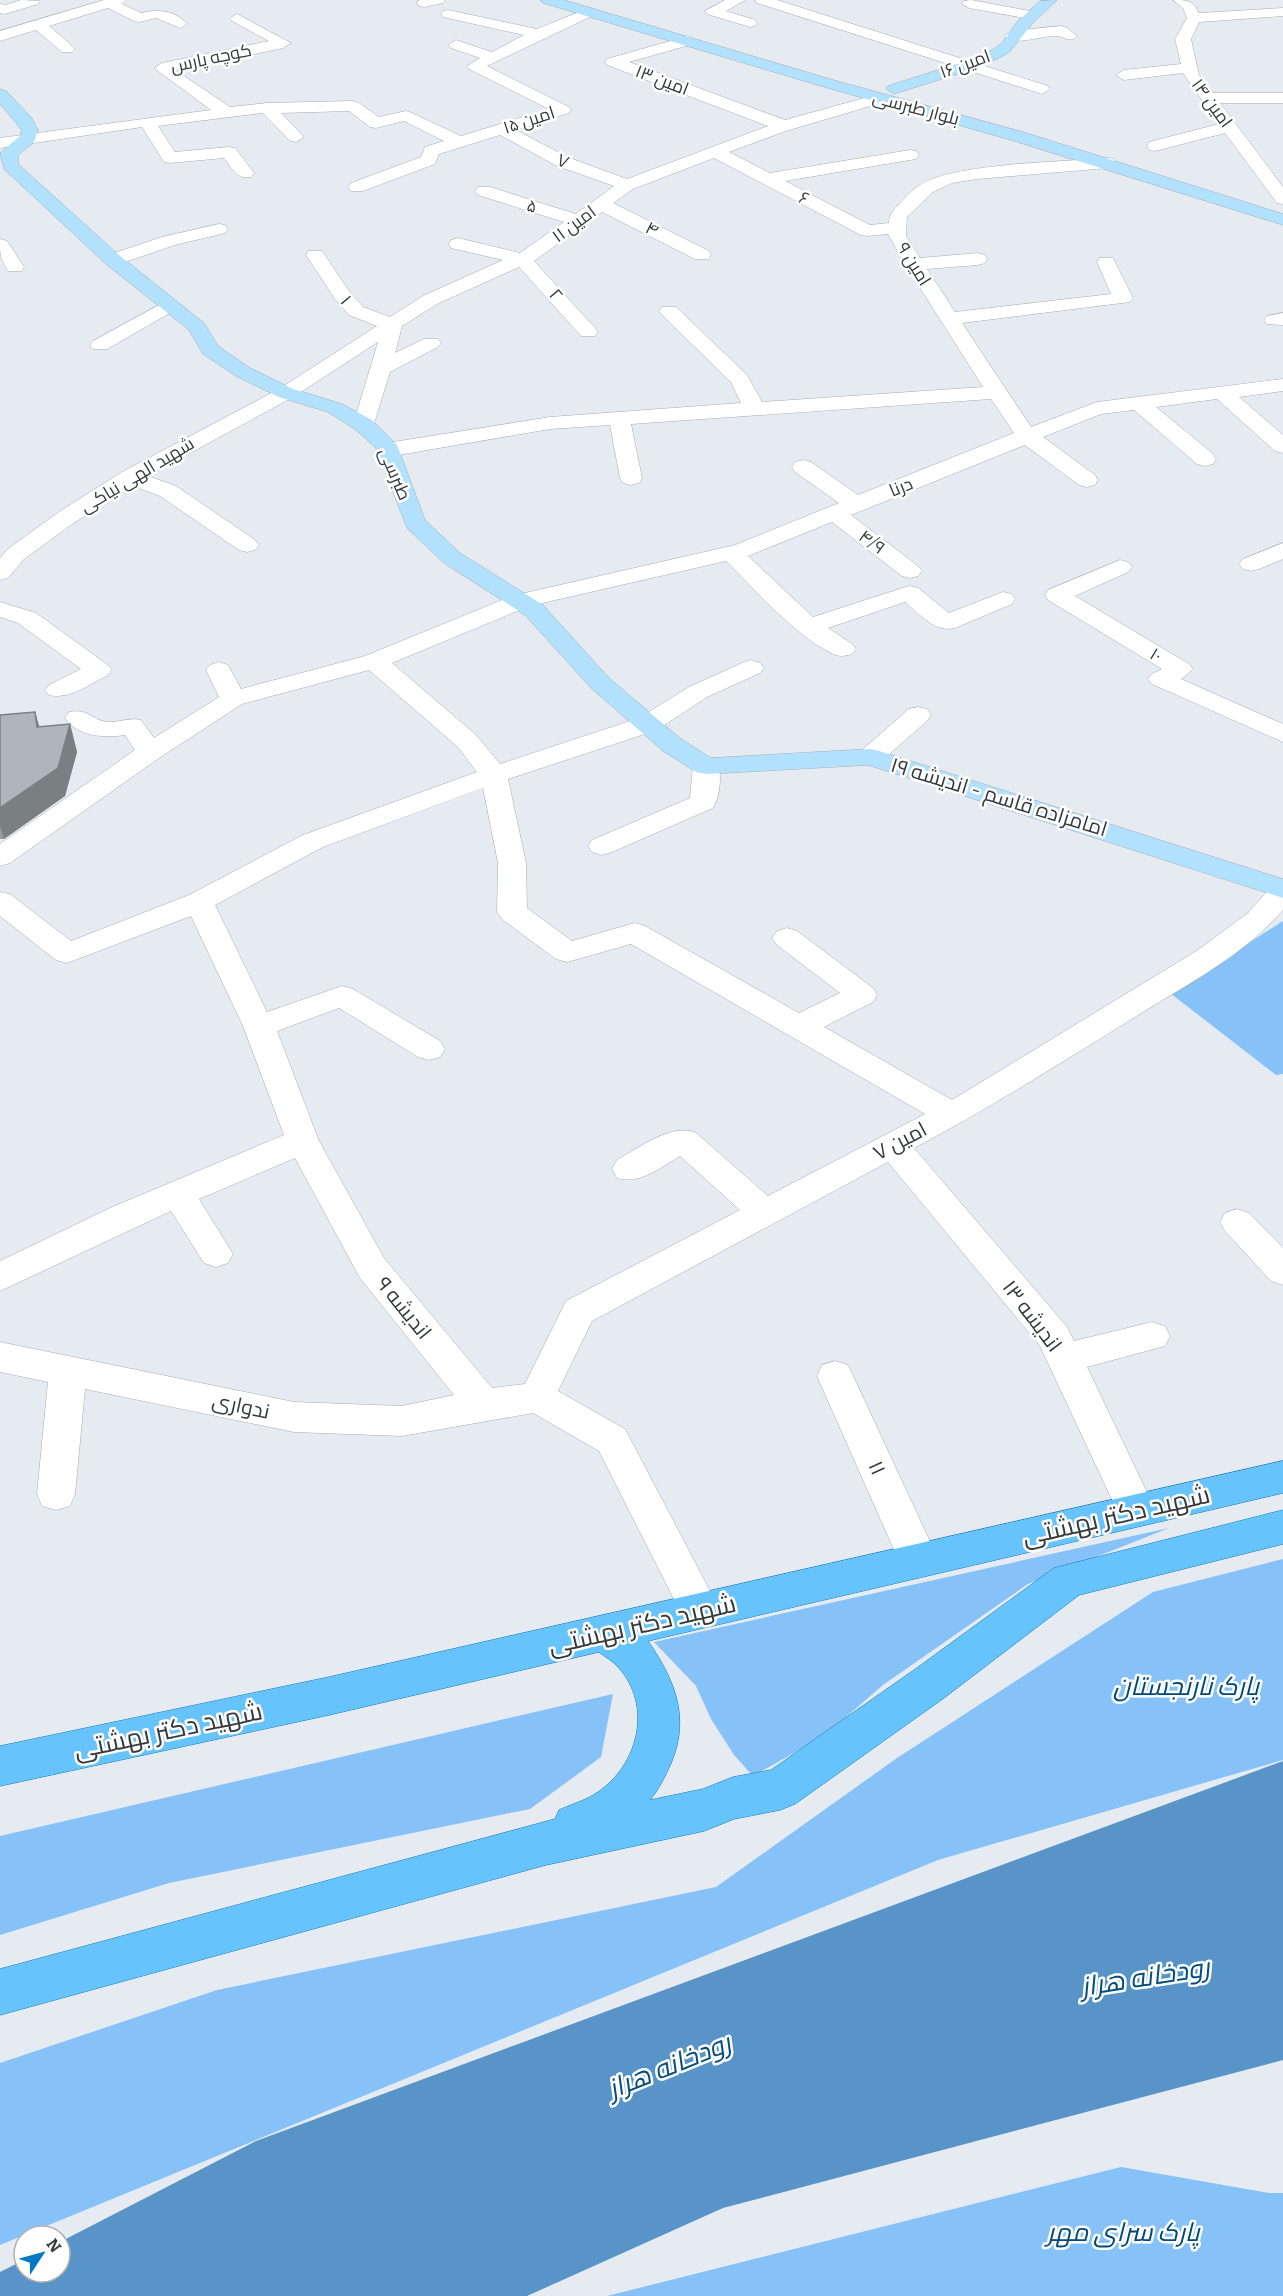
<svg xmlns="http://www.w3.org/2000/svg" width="1283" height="2296" viewBox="0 0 1283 2296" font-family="Bitter,Cairo,serif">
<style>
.green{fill:#86c2f8}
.water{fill:#5894c7}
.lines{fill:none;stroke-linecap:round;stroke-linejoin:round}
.street-casing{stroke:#a6acb2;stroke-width:1}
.secondary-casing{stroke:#a6acb2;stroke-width:1}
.primary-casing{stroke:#1379b6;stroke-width:1}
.street{fill:#fff;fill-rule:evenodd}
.secondary{fill:#b2e1fd;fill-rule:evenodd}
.primary{fill:#66c3fb;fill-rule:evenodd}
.wall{fill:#969ca0}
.shaded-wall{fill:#7a7f82}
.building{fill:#afb5ba;stroke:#7a7f82;stroke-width:1.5}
.labels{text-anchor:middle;stroke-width:5;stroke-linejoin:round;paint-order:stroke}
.far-street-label{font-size:18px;fill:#373a3c;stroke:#fff}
.street-label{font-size:21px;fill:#373a3c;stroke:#fff}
.near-street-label{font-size:26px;fill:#373a3c;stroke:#fff}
.near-park-label{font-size:26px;font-style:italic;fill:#00497a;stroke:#fff}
.near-water-label{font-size:27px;font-style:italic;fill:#064e7f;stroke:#fff}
</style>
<rect width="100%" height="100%" fill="#e5ebf1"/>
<!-- green -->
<path class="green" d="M1283 921V1074L1276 1075 1170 993Z
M1169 1528 1028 1584 883 1685 824 1736 753 1776 734 1755 711 1719 696 1686 654 1642Z
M1283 1559V1760L938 1860 0 2245V2063L217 1990 716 1887 897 1758 1153 1592Z
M613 1694 601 1757 530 1809 169 1883 0 1935V1836Z
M1121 2167 1269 2193H1283V2296H607Z"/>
<!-- water -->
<path class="water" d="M1283 1761V2060L723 2208 527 2296H0V2272L24 2260V2272H60V2242L256 2141Z"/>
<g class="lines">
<!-- street casing -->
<g class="street-casing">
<path id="street" d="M21 0 40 1 38 4 5 14 0 13V4L6 5Z
M104 0H126L122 4 141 13C158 9 175 10 187 24L180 28 156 18 139 22 134 21 108 8 49 26 72 46 75 49 72 52H62L36 30 0 41V31Z
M419 0H445L443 3 424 7 419 6 417 3Z
M725 0H745L726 11 755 20 757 23 755 26 750 27 707 14 705 11Z
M755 0H777L1048 86 1050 89 1042 94 1036 92 757 3Z
M971 0 1030 11 1037 15 1030 19 969 8 962 4 964 1Z
M1173 0C1187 0 1193 0 1199 13L1283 8V16L1199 22 1191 39 1199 75 1213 93H1283V103H1220L1283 187V204L1277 203 1225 133 1155 151 1149 150 1147 146 1149 142 1219 124 1183 73 1124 80 1116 75 1124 70 1181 64 1175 39 1187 18 1183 8Z
M589 8 596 12 594 15 487 66 569 107 571 110 569 113 516 130 567 157 627 179 768 126 607 65 605 62 607 59 688 36 696 41 693 44 629 62 785 120 875 95H887L889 98 887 101 786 131 729 152 770 173 910 150 916 151 919 155 916 159 910 160 785 181 870 225 889 223C889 214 894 210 900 203 906 197 913 189 920 185 954 163 1064 162 1108 158L1114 159 1117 163 1114 167 1108 168 977 179 952 183 933 192 907 217 906 236 920 258 978 253 985 255 987 259 985 263 978 265 927 269 955 312 1111 294 1097 262 1099 258H1113L1133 298 1130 302 962 323 1031 427 1097 402 1283 379V391L1239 397 1283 435V453L1275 451 1217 399 1156 407 1213 454 1216 459 1213 464 1205 466 1197 464 1134 410 1101 414 1043 437 1095 475 1098 480 1095 485 1087 487 1079 485 1025 445 851 515 918 566 922 571 918 576 910 578 902 576 832 522 748 556 813 617 909 586 918 588 949 613 1003 592 1012 594 1015 599 1012 604 955 628C935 633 920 614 905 602L828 628 852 644 856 649 852 654C845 656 840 657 833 654 794 635 757 591 726 561L529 606 392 663 476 735 500 764 639 718 689 687 742 663 751 660 760 663 764 668 760 673 707 697 657 730 508 779 526 863 527 908 572 941 635 923 645 926 799 1013 840 993 777 945 772 938 777 931 787 928 797 931 873 988 877 995 873 1002 824 1027 952 1100 1198 950 1248 913 1273 885 1283 883V910C1243 956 1186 985 1135 1017 1062 1062 990 1108 914 1148L1067 1327 1074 1341 1152 1322 1165 1326 1170 1336 1165 1346 1087 1367 1155 1509 1150 1521 1136 1526 1122 1521 1040 1346 888 1162 592 1321 558 1391 625 1429 720 1610 714 1623 700 1628 686 1623 599 1451 533 1413 402 1436 294 1432 85 1389 75 1494 70 1506 56 1510 42 1506 37 1494 48 1382 0 1372V1342L294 1402 402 1406 454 1395 360 1278 295 1158 199 1199 233 1254 228 1263 216 1267 204 1263 171 1211 0 1291V1261L110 1208 284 1135 243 1026 191 916 67 963 56 960 0 916V892L10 894 71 941 189 895 303 835 477 772 458 747 369 670 242 704 159 758 10 863 0 866V844L135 750 125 735C105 738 78 737 65 718L69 712C88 708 91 719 106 722 118 723 129 717 141 720L154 738 219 697 206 670 210 665 219 662 228 665 241 689 365 656 512 596 735 545 839 503 795 472 792 467 795 462 803 460 811 462 858 495 1014 433 991 399 631 424 642 478 639 483 631 485 623 483 620 478 610 425 550 429 387 457 379 455 376 450 379 445 387 443 550 417 741 403 731 382 662 315 659 311 662 307H676L747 375 762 402 983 387 905 264 888 234 867 236 861 235 714 158 633 189 613 203 709 251 711 255 709 259H695L602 212 534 261 595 328 598 332 595 336H581L519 267 437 304 402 326 395 353 424 339H438L441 343 438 347 390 372 372 430 364 431 356 430 353 425 378 342 293 397 148 476 176 486 255 540 259 545 255 550 247 552 239 550 160 496 133 486 75 522 24 559 8 578 0 580V558L8 549 59 512 122 472 279 389 377 326 349 315 335 299 306 255 308 251H322L349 291 363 307 390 317 423 296 503 260 451 248 449 244 451 240 458 238 520 253 564 222 478 195 475 191 478 187H490L576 214 614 186 555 165 500 135 439 154 435 164 363 191H351L348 187 351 183 421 157 425 147 444 141 404 121 376 128 370 127 349 111 281 113 304 137 296 142 290 141 263 113 158 126 175 152 229 147 235 148 254 173 251 177C237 180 232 168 224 158L170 163 164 162 142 127 0 148V138L211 110 154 68 162 63 269 41 232 21 230 18 237 14 291 43 283 48 175 70 230 107 267 103 353 101 359 103 379 117 406 111 412 113 461 136 549 109 469 69 467 66 480 58 451 48 448 45 456 40 492 52 524 35 443 17 441 14 443 11 448 10 537 29ZM483 788 498 863 497 912 502 919 556 959 567 962 631 944 925 1114 768 1196 695 1132C669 1124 639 1148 617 1160L612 1169 617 1178C640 1185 661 1167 680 1156L740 1210 566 1301 525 1384 492 1388 384 1258 319 1141 277 1031 339 1008 418 1057 429 1060 440 1057 445 1049 440 1041 353 989 342 986 267 1012 215 905 323 847Z
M1062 26 1067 28 1077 36 1074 39C1066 41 1063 36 1056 36 1042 35 1015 47 1004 36L1012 31Z
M219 224 225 225 228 229 225 233 175 245 113 266 106 264 104 260 106 256 162 237Z
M0 239 7 241 24 267 22 271H8C0 258 0 255 0 239Z
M170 299 177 301 180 305 177 309 107 349H93L90 345 93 341Z
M1283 313V325L1267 324 1264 320 1267 316Z
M1283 543V559L1259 569 1251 571 1243 569 1239 564 1243 559Z
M1120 560 1128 562 1132 567 1128 572 1075 596 1189 664 1193 669 1181 679 1283 724V742L1152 684 1148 679 1152 674 1162 669 1048 600 1045 595 1048 590Z
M0 602 36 613 108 665 112 670 108 675C90 684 69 700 49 695L45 690 49 685 81 669 18 623 0 617Z
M918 707 927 709 931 715 927 721 879 763 870 765 861 763 857 757 861 751 909 709Z
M706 758 716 760C723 771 720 798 713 808L612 852 602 855 592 852 588 846 592 840 690 798 693 766 696 760Z
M1237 1209 1249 1213 1283 1248V1285L1271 1281 1225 1231 1220 1222 1225 1213Z
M835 1361 848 1365 939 1561 933 1573 919 1578 905 1573 899 1561 817 1376 822 1365Z"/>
</g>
<!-- secondary casing -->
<g class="secondary-casing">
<path id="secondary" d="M541 0H564L833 80 1023 132 1283 214V225L1011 140 821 86 543 3Z
M1057 0 1032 24 1012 49 1005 55 977 68 900 92 894 94 886 89 888 86 966 61 994 49 1002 43 1017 22 1040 1Z
M0 89 6 91 31 117 38 130 34 142 18 155V164L120 256 204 323 218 346 250 368 293 389 342 404 372 420 397 445 425 520 460 553 543 605 609 678 681 739 711 758 870 749 879 751 1283 879V898L868 765 706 774 696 772 663 751 591 688 525 615 444 563 407 528 376 448 356 430 328 412 279 397 236 376 203 354 189 330 106 264 4 169 0 153 20 136 22 130 0 104Z"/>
</g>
<!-- primary casing -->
<g class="primary-casing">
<path id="primary" d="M1283 1461V1493L648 1641C677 1683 692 1723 667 1772 662 1782 657 1792 650 1800L703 1789 733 1777 771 1770 914 1670 1054 1568 1283 1510V1544L1079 1595 944 1698 795 1804 780 1810 734 1819 704 1831 546 1865 0 2015V1969L555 1819 559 1810C572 1804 587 1800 598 1792 639 1764 653 1705 618 1667 613 1661 605 1657 599 1652L329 1715 0 1786V1746L329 1677Z"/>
</g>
<!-- street -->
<use href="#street" class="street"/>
<!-- secondary -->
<use href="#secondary" class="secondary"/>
<!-- primary -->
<use href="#primary" class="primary"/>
</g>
<!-- wall -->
<path class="wall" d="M35 712 39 727 70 724 77 752 65 796 4 839H0V715Z"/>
<!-- shaded-wall -->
<path class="shaded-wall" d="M35 712 43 739 37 727Z
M70 724 77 752 65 796 4 839 0 826V808Z"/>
<!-- building -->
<path class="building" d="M35 712 37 727 70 724 58 768 0 808V715Z"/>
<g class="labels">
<!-- far-street labels -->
<g class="far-street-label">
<text transform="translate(211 58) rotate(-12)" y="6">کوچه پارس</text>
<text transform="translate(965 64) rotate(-20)" y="6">امین ۱۶</text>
<text transform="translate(662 80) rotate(21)" y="6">امین ۱۳</text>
<text transform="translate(1212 103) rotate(54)" y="6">امین ۱۴</text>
<text transform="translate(916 108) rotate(15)" y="6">بلوار طبرسی</text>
<text transform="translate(529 120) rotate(-18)" y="6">امین ۱۵</text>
<text transform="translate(563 161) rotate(23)" y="6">۷</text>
<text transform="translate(804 198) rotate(27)" y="6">۶</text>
<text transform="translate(532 206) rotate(18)" y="6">۵</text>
<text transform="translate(574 224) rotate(-36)" y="6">امین ۱۱</text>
<text transform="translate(652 229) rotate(27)" y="6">۴</text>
<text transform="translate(914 264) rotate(58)" y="6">امین ۹</text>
<text transform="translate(556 295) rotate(49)" y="6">۲</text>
<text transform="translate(346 300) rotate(50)" y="6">۱</text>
<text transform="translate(395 474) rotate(67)" y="6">طبرسی</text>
<text transform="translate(137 475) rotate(-31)" y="6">شهید الهی نیاکی</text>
<text transform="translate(901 487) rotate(-22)" y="6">درنا</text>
<text transform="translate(872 542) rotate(37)" y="6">۴/۹</text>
<text transform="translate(1156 655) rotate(31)" y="6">۱۰</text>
</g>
<!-- street labels -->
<g class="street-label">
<text transform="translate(999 797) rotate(17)" y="7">امامزاده قاسم - اندیشه ۱۹</text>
<text transform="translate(900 1141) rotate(-28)" y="7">امین ۷</text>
<text transform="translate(404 1308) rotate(51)" y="7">اندیشه ۹</text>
<text transform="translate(1032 1316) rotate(53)" y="7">اندیشه ۱۳</text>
<text transform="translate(241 1406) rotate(12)" y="7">ندواری</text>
<text transform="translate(877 1468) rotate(66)" y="7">۱۱</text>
</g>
<!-- near-street labels -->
<g class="near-street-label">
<text transform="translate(1116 1515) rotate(-13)" y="9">شهید دکتر بهشتی</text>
<text transform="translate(642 1624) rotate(-13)" y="9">شهید دکتر بهشتی</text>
<text transform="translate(168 1730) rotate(-12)" y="9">شهید دکتر بهشتی</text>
</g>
<!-- near-park labels -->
<g class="near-park-label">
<text x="1186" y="1695">پارک نارنجستان</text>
<text x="1123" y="2241">پارک سرای مهر</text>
</g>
<!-- near-water labels -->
<g class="near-water-label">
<text transform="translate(1145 1977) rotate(-9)" y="9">رودخانه هراز</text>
<text transform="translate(669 2066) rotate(-22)" y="9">رودخانه هراز</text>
</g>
</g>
<!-- north arrow -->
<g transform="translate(42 2254) rotate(54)"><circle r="28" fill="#ffffff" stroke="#afb0b1" stroke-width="1.5"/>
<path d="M0-4.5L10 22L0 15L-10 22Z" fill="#0279c2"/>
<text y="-9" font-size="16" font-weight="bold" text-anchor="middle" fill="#373a3c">N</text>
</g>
</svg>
